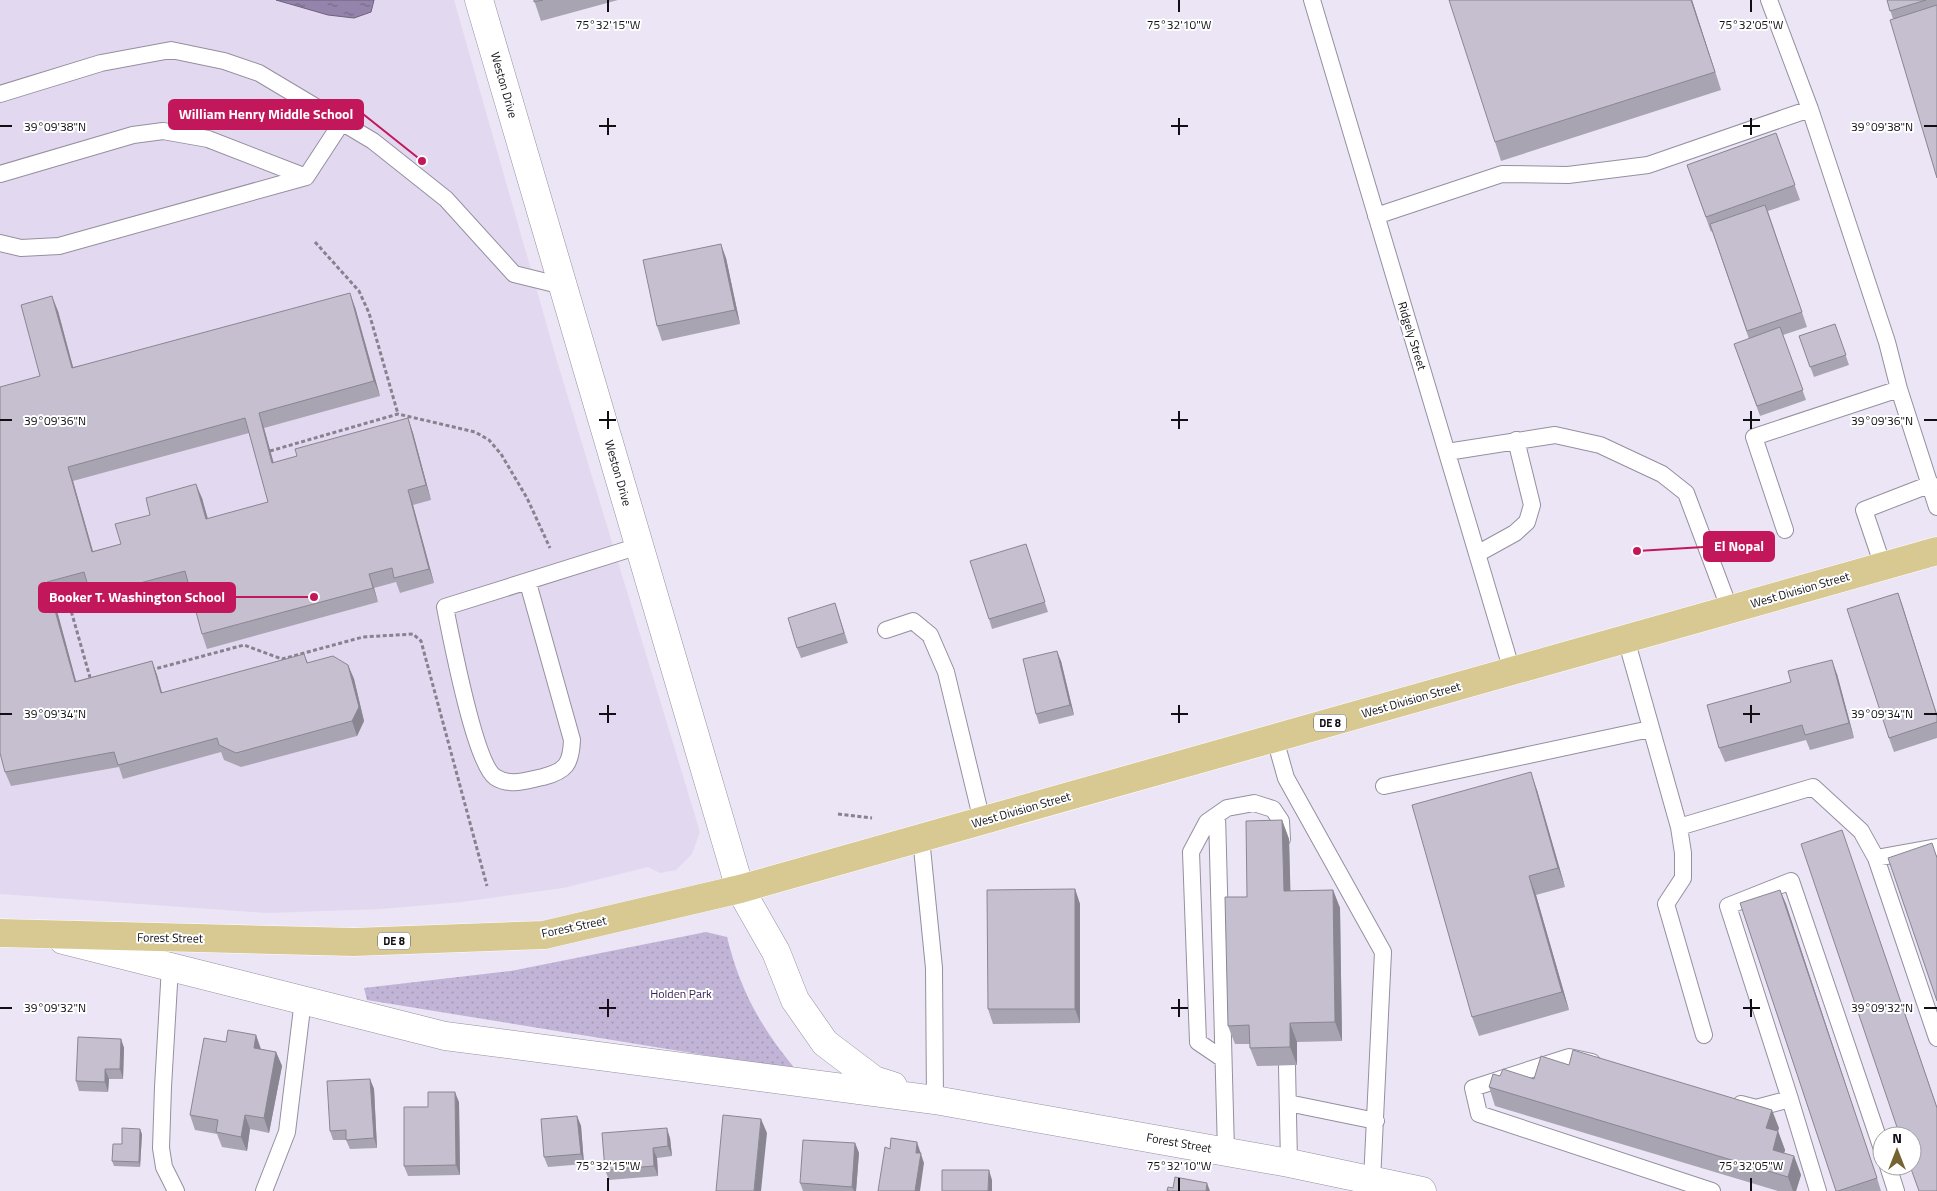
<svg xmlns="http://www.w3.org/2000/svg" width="1937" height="1191" viewBox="0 0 1937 1191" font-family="'Titillium Web',sans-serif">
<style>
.built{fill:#e2d9f0}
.park{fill:url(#park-dots)}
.water{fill:url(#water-ripples);stroke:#6d617e}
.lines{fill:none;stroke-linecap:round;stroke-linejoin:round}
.service-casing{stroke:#958f9f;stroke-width:18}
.minor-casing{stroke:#958f9f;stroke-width:29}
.tertiary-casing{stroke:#958f9f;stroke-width:29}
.trunk-casing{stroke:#fff;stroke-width:29}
.path{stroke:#87828e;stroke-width:3;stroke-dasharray:4 2.5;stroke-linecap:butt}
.service{stroke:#fff;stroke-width:16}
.minor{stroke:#fff;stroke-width:28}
.tertiary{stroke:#fff;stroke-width:28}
.trunk{stroke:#d8c892;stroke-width:28}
.wall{fill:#a9a4b2;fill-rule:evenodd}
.shaded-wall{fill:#8a8691}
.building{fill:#c5bfcf;stroke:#8a8691;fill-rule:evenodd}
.ticks{fill:none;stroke:#110f14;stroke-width:2}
.labels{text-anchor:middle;stroke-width:4;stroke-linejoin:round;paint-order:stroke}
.shield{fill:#fff;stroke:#58575a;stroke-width:1}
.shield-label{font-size:11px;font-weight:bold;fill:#110f14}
.street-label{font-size:12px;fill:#110f14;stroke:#fff}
.park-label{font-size:12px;fill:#392154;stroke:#fff}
.ticks-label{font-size:12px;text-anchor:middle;fill:#110f14;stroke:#fff;stroke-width:4;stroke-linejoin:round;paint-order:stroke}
.leader{fill:none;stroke:#c2185b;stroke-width:2}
.callout-dot{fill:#c2185b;stroke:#fff;stroke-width:2}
.callout{fill:#c2185b;stroke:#c2185b;stroke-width:2}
.callout-label{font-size:14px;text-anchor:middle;font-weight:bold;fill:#fff}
</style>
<defs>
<pattern id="park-dots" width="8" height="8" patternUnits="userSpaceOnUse" patternTransform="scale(1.25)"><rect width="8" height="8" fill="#c1b4d6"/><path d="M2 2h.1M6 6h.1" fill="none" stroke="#a59ab7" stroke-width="1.8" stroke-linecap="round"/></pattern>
<pattern id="water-ripples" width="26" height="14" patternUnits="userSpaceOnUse" patternTransform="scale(1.25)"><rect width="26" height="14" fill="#9484ab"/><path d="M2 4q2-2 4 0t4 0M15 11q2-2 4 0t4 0" fill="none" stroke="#776a8a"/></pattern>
</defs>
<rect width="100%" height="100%" fill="#ebe5f6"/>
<!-- built -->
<path class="built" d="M0 0H454L557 361 700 832 692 854 676 870 660 873 648 867 563 888 462 902 381 909 267 913 0 894Z"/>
<!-- park -->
<path class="park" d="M706 932 727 937C740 990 761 1028 796 1070L367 1000 364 988 511 971Z"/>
<!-- water -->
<path class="water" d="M276 0H374L371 12 354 18 328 15Z"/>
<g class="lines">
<!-- service casing -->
<g class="service-casing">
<path id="service" d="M1312 0 1512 671
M0 94 101 63 171 50 224 61 259 73 373 141 446 199 514 274 563 286
M1810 109 1887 342 1899 389
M0 174 133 135 163 131 208 139 306 177
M1376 216 1502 174 1568 175 1648 165 1810 109 1769 0
M0 243 21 248 59 246 306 177 342 122
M1447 452 1555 435 1600 445 1662 474 1686 493 1730 610
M1785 530 1754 437 1899 389 1937 507
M1477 554 1515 533 1527 522 1532 505 1516 440
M1883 566 1864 510 1931 484
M528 583 572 740C571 764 566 771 543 777 527 780 510 787 495 777 475 763 451 637 445 607L639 546
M886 630 913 621 930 635 946 672 982 821
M1626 639 1679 827 1683 853V878L1666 904 1704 1035
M1275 739 1286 778 1383 952 1372 1181
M1384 786 1650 729
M1217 815 1226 1151
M1679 827 1813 787 1861 831 1876 858 1937 847
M921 838 934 968 935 1100
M1876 858 1937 1038
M170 967 163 1087 161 1148 164 1167 176 1191
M1223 1059 1198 1042 1191 852 1207 822 1227 808 1254 803 1273 809 1281 821 1282 839
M1592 1062 1569 1057 1473 1088 1479 1114 1712 1191
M1287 1066 1289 1163
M1790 1099 1818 1191
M1288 1103 1376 1121
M1741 1104 1756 1108 1790 1099 1728 906 1791 881 1882 1149
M1888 1166 1896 1191
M264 1191 287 1132 303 1000"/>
</g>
<!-- minor casing -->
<g class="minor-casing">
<path id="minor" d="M479 0 740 889"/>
</g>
<!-- tertiary casing -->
<g class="tertiary-casing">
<path id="tertiary" d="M740 889 776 952 795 1000 825 1043 874 1080 893 1086
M63 940 445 1036 935 1100 1289 1163 1422 1191"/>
</g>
<!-- trunk casing -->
<g class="trunk-casing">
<path id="trunk" d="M0 933 354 942 544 935 740 889 1937 551"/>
</g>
<!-- path -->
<path class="path" d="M315 242 359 291 369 313 398 414
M270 451 398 414 475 432 489 440 501 454 527 498 550 548
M66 593 91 681
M151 670 244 645 282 659 363 637 413 634 421 641 487 886
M838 814 872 818"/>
<!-- service -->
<use href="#service" class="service"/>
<!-- minor -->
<use href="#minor" class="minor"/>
<!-- tertiary -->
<use href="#tertiary" class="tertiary"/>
<!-- trunk -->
<use href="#trunk" class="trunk"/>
</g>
<!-- wall -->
<path class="wall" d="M534 0H618L541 21Z
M1692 0 1721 90 1501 161 1495 142Z
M1887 0H1937V178L1893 19Z
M1776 133 1800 200 1768 211 1807 327 1783 335 1806 400 1760 416 1734 344 1749 339 1712 231 1711 232 1687 165Z
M726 258 740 324 662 341 657 326Z
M355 307 380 396 264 428 273 463 297 456 408 418 413 433 431 500 413 505 434 583 400 593 396 582 374 588 378 602 207 649 202 634 189 586 96 611 88 587 53 596 76 681 152 661 157 675 162 693 304 654 308 663 348 665 354 679 364 721 357 736 241 767 224 760 221 752 123 779 119 767 11 786 5 772 40 376 58 311 73 367ZM249 433 268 502 207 519 202 498 150 515 121 544 93 551 73 481Z
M1835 324 1849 365 1814 377 1799 336Z
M1026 544 1048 612 992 629 989 619Z
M1898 593 1937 714V738L1894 752 1889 738Z
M835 603 848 643 801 658 797 648Z
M1061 661 1074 715 1039 724 1036 714Z
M1837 674 1854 738 1810 750 1806 740 1725 762 1719 748Z
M1537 790 1565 887 1536 895 1569 1010 1479 1036 1472 1017Z
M1282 820 1289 839 1290 891 1333 890 1340 908 1342 1041 1297 1042V1065L1257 1066 1250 1048V1044H1235L1228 1026 1247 897Z
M1075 889 1080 904V1023L993 1024 988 1009Z
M1780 890 1786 904 1881 1191H1836Z
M256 1035 261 1049 276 1052 282 1066 269 1133 250 1129 247 1151 222 1147 217 1134 195 1130 190 1115 226 1042Z
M121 1039 124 1048 123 1079H109L108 1092 79 1091 76 1081Z
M1569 1065 1779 1128 1778 1131 1785 1150 1784 1153 1794 1156 1801 1175 1796 1191H1778L1495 1106 1489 1087 1500 1076 1534 1079Z
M370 1079 374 1089 377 1148 350 1149 346 1140H333L330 1131Z
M459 1102 460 1175 408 1176 404 1166 428 1107Z
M577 1116 581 1126 584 1164 548 1167 544 1157Z
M142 1134 140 1167 114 1166 112 1161 122 1144Z
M670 1138 672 1156 657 1158 658 1176 609 1180 605 1170Z
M855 1143 859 1153 856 1191H803L800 1183Z"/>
<!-- shaded-wall -->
<path class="shaded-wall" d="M1691 0H1692L1721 90Z
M721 244 726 258 740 324 735 310Z
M350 293 355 307 380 396 374 381Z
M52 296 58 311 77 382 72 368Z
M259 413 264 428 278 478 272 463Z
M408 418 413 433 431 500 426 485Z
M68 467 73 481 97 566 92 552Z
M196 484 202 498 212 533 206 519Z
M408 490 413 505 434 583 429 569Z
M369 574 374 588 378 602 373 588Z
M47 582 53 596 80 696 75 682Z
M1898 593 1903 607 1937 716Z
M1057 651 1061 661 1074 715 1070 705Z
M1832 660 1837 674 1854 738 1849 723Z
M152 661 157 675 166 707 161 693Z
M348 665 354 679 364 721 357 736 352 721Z
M1531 772 1537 790 1565 887 1558 868Z
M1282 820 1289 839 1291 909 1284 891Z
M1842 830 1937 1107V1108Z
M1529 876 1536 895 1569 1010 1562 992Z
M1075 889 1080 904V1023L1075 1009Z
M1333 890 1340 908 1342 1041 1335 1022Z
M1780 890 1786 904 1881 1191 1877 1178Z
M1290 1023 1297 1042V1065L1290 1047Z
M256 1035 261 1050 254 1048Z
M121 1039 124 1048 123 1079 120 1069Z
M276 1052 282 1066 269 1133 264 1118Z
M105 1069 109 1079 108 1092 105 1082Z
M370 1079 374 1089 377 1148 374 1138Z
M455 1092 459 1102 460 1175 456 1165Z
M1772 1110 1779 1128 1773 1146 1766 1128Z
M245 1115 250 1129 247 1151 241 1137Z
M577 1116 581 1126 584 1164 581 1154Z
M761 1119 767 1133 761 1191H754Z
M667 1128 670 1138 672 1156 668 1146Z
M140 1129 142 1134 140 1167 139 1162Z
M1778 1131 1785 1150 1780 1168 1773 1150Z
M917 1142 924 1163 920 1191H915L916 1153Z
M855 1143 859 1153 856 1191H854L852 1187Z
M653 1148 657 1158 658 1176 654 1166Z
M1794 1156 1801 1175 1796 1191H1793L1788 1177Z
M989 1170 992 1180V1191H988Z
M1207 1183 1210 1191H1206Z"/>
<!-- building -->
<path class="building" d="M534 0H543L534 2Z
M1449 0H1691L1715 72 1495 142Z
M1887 0H1926L1890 11Z
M1937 5V178L1890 20Z
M1776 133 1795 185 1706 217 1687 165Z
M1765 205 1802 312 1747 331 1710 224Z
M721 244 735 310 657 326 643 260Z
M350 293 374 381 259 413 272 463 297 456 295 449 408 418 426 485 408 490 429 569 394 578 392 568 369 574 373 588 202 634 185 571 91 596 84 572 47 582 75 682 152 661 161 693 304 654 307 663 333 656 348 665 359 707 352 721 236 753 219 745 217 738 118 765 114 752 5 772 0 753V387L40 376 21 305 52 296 72 368ZM245 418 268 502 206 519 196 484 146 498 150 515 115 524 121 544 92 552 68 467Z
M1835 324 1846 355 1810 367 1799 336Z
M1780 327 1803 390 1757 406 1734 344Z
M1026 544 1045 602 989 619 970 561Z
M1898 593 1937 716V722L1889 738 1847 609Z
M835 603 844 633 797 648 788 618Z
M1057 651 1070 705 1036 714 1023 659Z
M1832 660 1849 723 1805 735 1802 725 1719 748 1707 705 1791 682 1788 671Z
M1531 772 1558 868 1529 876 1562 992 1472 1017 1412 805Z
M1282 820 1284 891 1333 890 1335 1022 1290 1023V1047L1250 1048 1249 1025 1228 1026 1225 897H1247L1246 821Z
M1842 830 1937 1108V1191H1919L1910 1166H1912V1136H1900L1801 844Z
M1932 843 1937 858V1001L1888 858Z
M1075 889V1009H988L987 890Z
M1780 890 1877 1178 1838 1191H1836L1740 903Z
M228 1030 256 1035 254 1048 276 1052 264 1118 245 1115 241 1137 216 1132 218 1120 190 1115 204 1038 226 1042Z
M78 1037 121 1039 120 1069H105V1082L76 1081Z
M1573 1050 1772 1110 1766 1128 1778 1131 1773 1150 1794 1156 1788 1177 1489 1087 1493 1074 1500 1076 1503 1069 1534 1079 1541 1056 1569 1065Z
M370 1079 374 1138 346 1140V1130L330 1131 327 1081Z
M428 1092H455L456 1165 404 1166V1107H428Z
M723 1115 761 1119 754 1191H716Z
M577 1116 581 1154 544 1157 541 1119Z
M122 1128 140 1129 139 1162 112 1161 113 1144H122Z
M667 1128 668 1146 653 1148 654 1166 605 1170 602 1133Z
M891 1138 917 1142 916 1153H921L915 1191H878L885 1147 890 1149Z
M803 1140 855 1143 852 1187 800 1183Z
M942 1170H989L988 1191H942Z
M1175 1177 1207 1183 1206 1191H1167L1168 1187 1173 1188Z"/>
<!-- ticks -->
<path class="ticks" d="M608 0V12M1179 0V12M1751 0V12M608 118V135M1179 118V135M1751 118V135M0 126H12M599 126H616M1171 126H1188M1743 126H1760M1924 126H1937M608 411V429M1179 411V429M1751 411V429M0 420H12M599 420H616M1171 420H1188M1743 420H1760M1924 420H1937M608 705V723M1179 705V723M1751 705V723M0 714H12M599 714H616M1171 714H1188M1743 714H1760M1924 714H1937M608 999V1017M1179 999V1017M1751 999V1017M0 1008H12M599 1008H616M1171 1008H1188M1743 1008H1760M1924 1008H1937M608 1178V1191M1179 1178V1191M1751 1178V1191"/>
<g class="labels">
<!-- shield labels -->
<g class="shield">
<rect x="1314" y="714.5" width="32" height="17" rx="4"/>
<rect x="378" y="932.5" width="32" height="17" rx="4"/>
</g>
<g class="shield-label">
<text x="1330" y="727">DE 8</text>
<text x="394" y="945">DE 8</text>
</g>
<!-- street labels -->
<g class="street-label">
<text transform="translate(504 85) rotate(74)" y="4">Weston Drive</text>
<text transform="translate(1412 336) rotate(73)" y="4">Ridgely Street</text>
<text transform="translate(618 473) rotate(74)" y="4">Weston Drive</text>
<text transform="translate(1800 590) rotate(-16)" y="4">West Division Street</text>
<text transform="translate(1411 700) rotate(-16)" y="4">West Division Street</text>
<text transform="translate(1021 810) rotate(-16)" y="4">West Division Street</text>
<text transform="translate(574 927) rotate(-12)" y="4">Forest Street</text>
<text transform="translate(170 938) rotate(1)" y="4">Forest Street</text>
<text transform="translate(1179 1143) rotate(10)" y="4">Forest Street</text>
</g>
<!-- park labels -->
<g class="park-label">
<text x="681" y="998">Holden Park</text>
</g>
</g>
<g class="ticks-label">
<text x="608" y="29">75°32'15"W</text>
<text x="1179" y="29">75°32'10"W</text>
<text x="1751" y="29">75°32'05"W</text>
<text x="55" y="131">39°09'38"N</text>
<text x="1882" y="131">39°09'38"N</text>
<text x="55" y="425">39°09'36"N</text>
<text x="1882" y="425">39°09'36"N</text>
<text x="55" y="718">39°09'34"N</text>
<text x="1882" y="718">39°09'34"N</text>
<text x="55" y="1012">39°09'32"N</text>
<text x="1882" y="1012">39°09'32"N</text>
<text x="608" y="1170">75°32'15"W</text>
<text x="1179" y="1170">75°32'10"W</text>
<text x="1751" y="1170">75°32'05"W</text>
</g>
<!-- callouts -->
<path class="leader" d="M422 161L363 114M1637 551L1704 547M314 597L235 597"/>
<g class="callout-dot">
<circle cx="422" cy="161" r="5"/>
<circle cx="1637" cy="551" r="5"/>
<circle cx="314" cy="597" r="5"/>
</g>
<g class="callout">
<rect x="169" y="100" width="194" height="29" rx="5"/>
<rect x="1704" y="532" width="70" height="29" rx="5"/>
<rect x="39" y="583" width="196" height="29" rx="5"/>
</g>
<g class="callout-label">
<text x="266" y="119">William Henry Middle School</text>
<text x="1739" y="551">El Nopal</text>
<text x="137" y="602">Booker T. Washington School</text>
</g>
<!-- north arrow -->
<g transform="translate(1897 1151)"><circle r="24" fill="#ffffff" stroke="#a09fa1"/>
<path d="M0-4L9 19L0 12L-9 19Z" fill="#736432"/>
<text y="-8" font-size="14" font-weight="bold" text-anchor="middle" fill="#110f14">N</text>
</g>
</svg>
